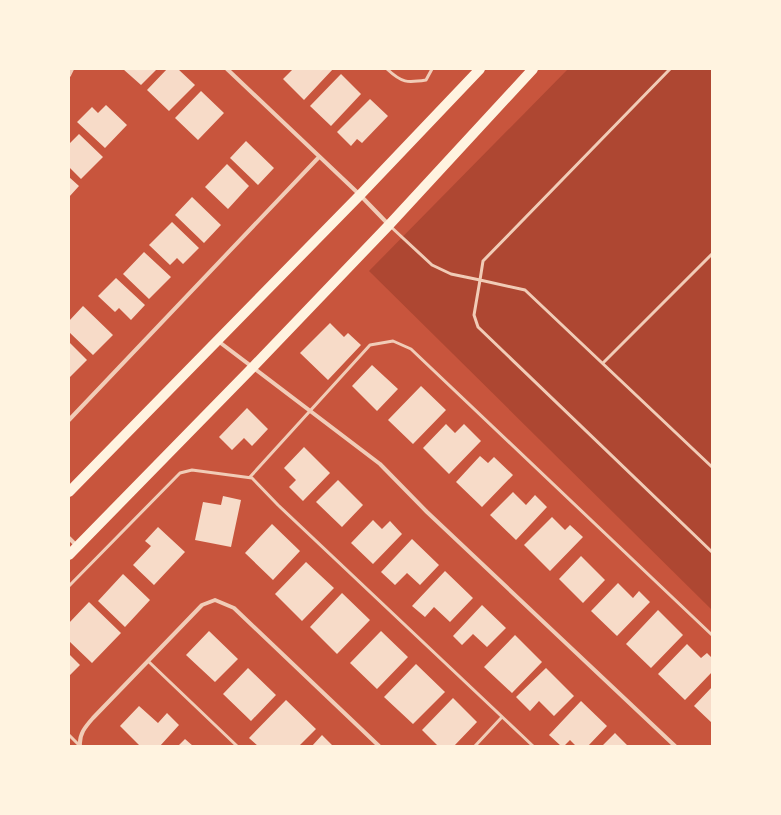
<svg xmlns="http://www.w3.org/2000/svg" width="781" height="815" viewBox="0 0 781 815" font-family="'PT Sans Narrow',sans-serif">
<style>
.green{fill:#ae4732}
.building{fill:#f7dbc8}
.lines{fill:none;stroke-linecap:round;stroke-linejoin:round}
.service{stroke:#f1ccb7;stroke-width:3}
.minor{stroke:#f1ccb7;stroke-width:4}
.primary{stroke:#fff3e0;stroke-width:10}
</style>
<rect width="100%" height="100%" fill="#c8553d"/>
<!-- green -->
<path class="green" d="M568 69H712V610L369 271Z"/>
<!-- building -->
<path class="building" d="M123 69H157L141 85Z
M167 69H178L195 85 169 111 147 90Z
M293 69H333L304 100 283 79Z
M341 74 361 94 331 126 310 106Z
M201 91 224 113 198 140 175 118Z
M370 99 388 116 362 143 357 139 351 146 337 132Z
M106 105 127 125 105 148 77 122 92 107 98 113Z
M79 134 103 157 81 179 69 167V144Z
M246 141 274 168 258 185 230 158Z
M227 164 249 186 228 209 205 187Z
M69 177 79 186 69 197Z
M192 197 221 225 204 243 175 215Z
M172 222 199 248 183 264 177 258 170 265 149 245Z
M144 252 171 277 149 299 123 274Z
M116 278 145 305 131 320 119 308 115 312 98 296Z
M83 306 113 335 93 355 69 332V321Z
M330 323 344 337 348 333 361 345 328 380 300 353Z
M69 342 87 360 69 378Z
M372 365 398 389 377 411 352 386Z
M421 386 446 410 413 444 388 420Z
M247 408 268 429 252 446 244 438 232 450 219 437Z
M446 424 455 433 464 424 481 441 449 474 423 448Z
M304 447 330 473 303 501 289 487 296 480 284 468Z
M480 456 488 463 494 457 513 475 482 507 456 482Z
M338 480 363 505 342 527 316 502Z
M513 492 526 505 535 495 547 507 516 540 490 515Z
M223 496 241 500 231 547 195 540 203 502 221 505Z
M552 517 565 530 570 525 583 537 550 571 524 545Z
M373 520 382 529 390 521 402 534 373 564 351 543Z
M272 524 300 551 273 580 245 553Z
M158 527 185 552 154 585 133 565 151 546 145 541Z
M412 539 439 565 420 585 407 573 395 585 381 572Z
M581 556 605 580 583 603 559 579Z
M306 562 334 588 302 621 275 594Z
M445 571 473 598 450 622 434 607 425 617 412 606Z
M123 574 150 600 125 627 98 601Z
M618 583 633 598 639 591 650 602 617 636 591 611Z
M342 593 370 620 337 654 310 627Z
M89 602 121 633 92 663 69 641V623Z
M482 605 506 628 487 647 473 634 462 645 453 636Z
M658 610 683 635 651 668 626 644Z
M209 631 238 659 215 682 186 655Z
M381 631 408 657 377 689 350 663Z
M515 635 542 662 512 693 484 667Z
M687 644 701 658 707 653 712 658V672L685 700 658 674Z
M69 654 80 665 69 676Z
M416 664 445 692 413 724 384 697Z
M248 668 276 695 251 721 223 694Z
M546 668 574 696 554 716 539 701 530 711 516 697Z
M712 687V723L694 706Z
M453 698 477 722 454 746H438L422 730Z
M286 700 316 729 299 746H258L249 738Z
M581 701 607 726 588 746H576L570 740 564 746H561L549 735Z
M139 706 158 723 167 713 179 725 160 746H140L120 726Z
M615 733 628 746H602Z
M322 735 333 746H312Z
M185 739 193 746H178Z"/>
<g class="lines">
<!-- service -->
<path class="service" d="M387 69C402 83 407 83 426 80L432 69
M670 69 483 261 480 280 525 290 712 467
M390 226 432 265 451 274 480 280 474 315 478 327 712 552
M603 363 712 254
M250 477 370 345 393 341 411 349 712 635
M69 586 180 473 192 470 252 478 278 505 533 746
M148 661 237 746
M69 735 80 746
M475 746 502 717"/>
<!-- minor -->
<path class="minor" d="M227 69 360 195 389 225
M69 75 72 69
M218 341 380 464 427 512 675 746
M69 420 319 157
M69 538 77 546
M80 746C79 734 85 727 93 718L202 605 215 600 234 608 379 746"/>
<!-- primary -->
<path class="primary" d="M69 492 360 195 480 69
M69 555 252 368 389 225 533 69"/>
</g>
<!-- border -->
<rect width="781" height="815" fill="none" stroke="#fff3e0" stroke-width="140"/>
</svg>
